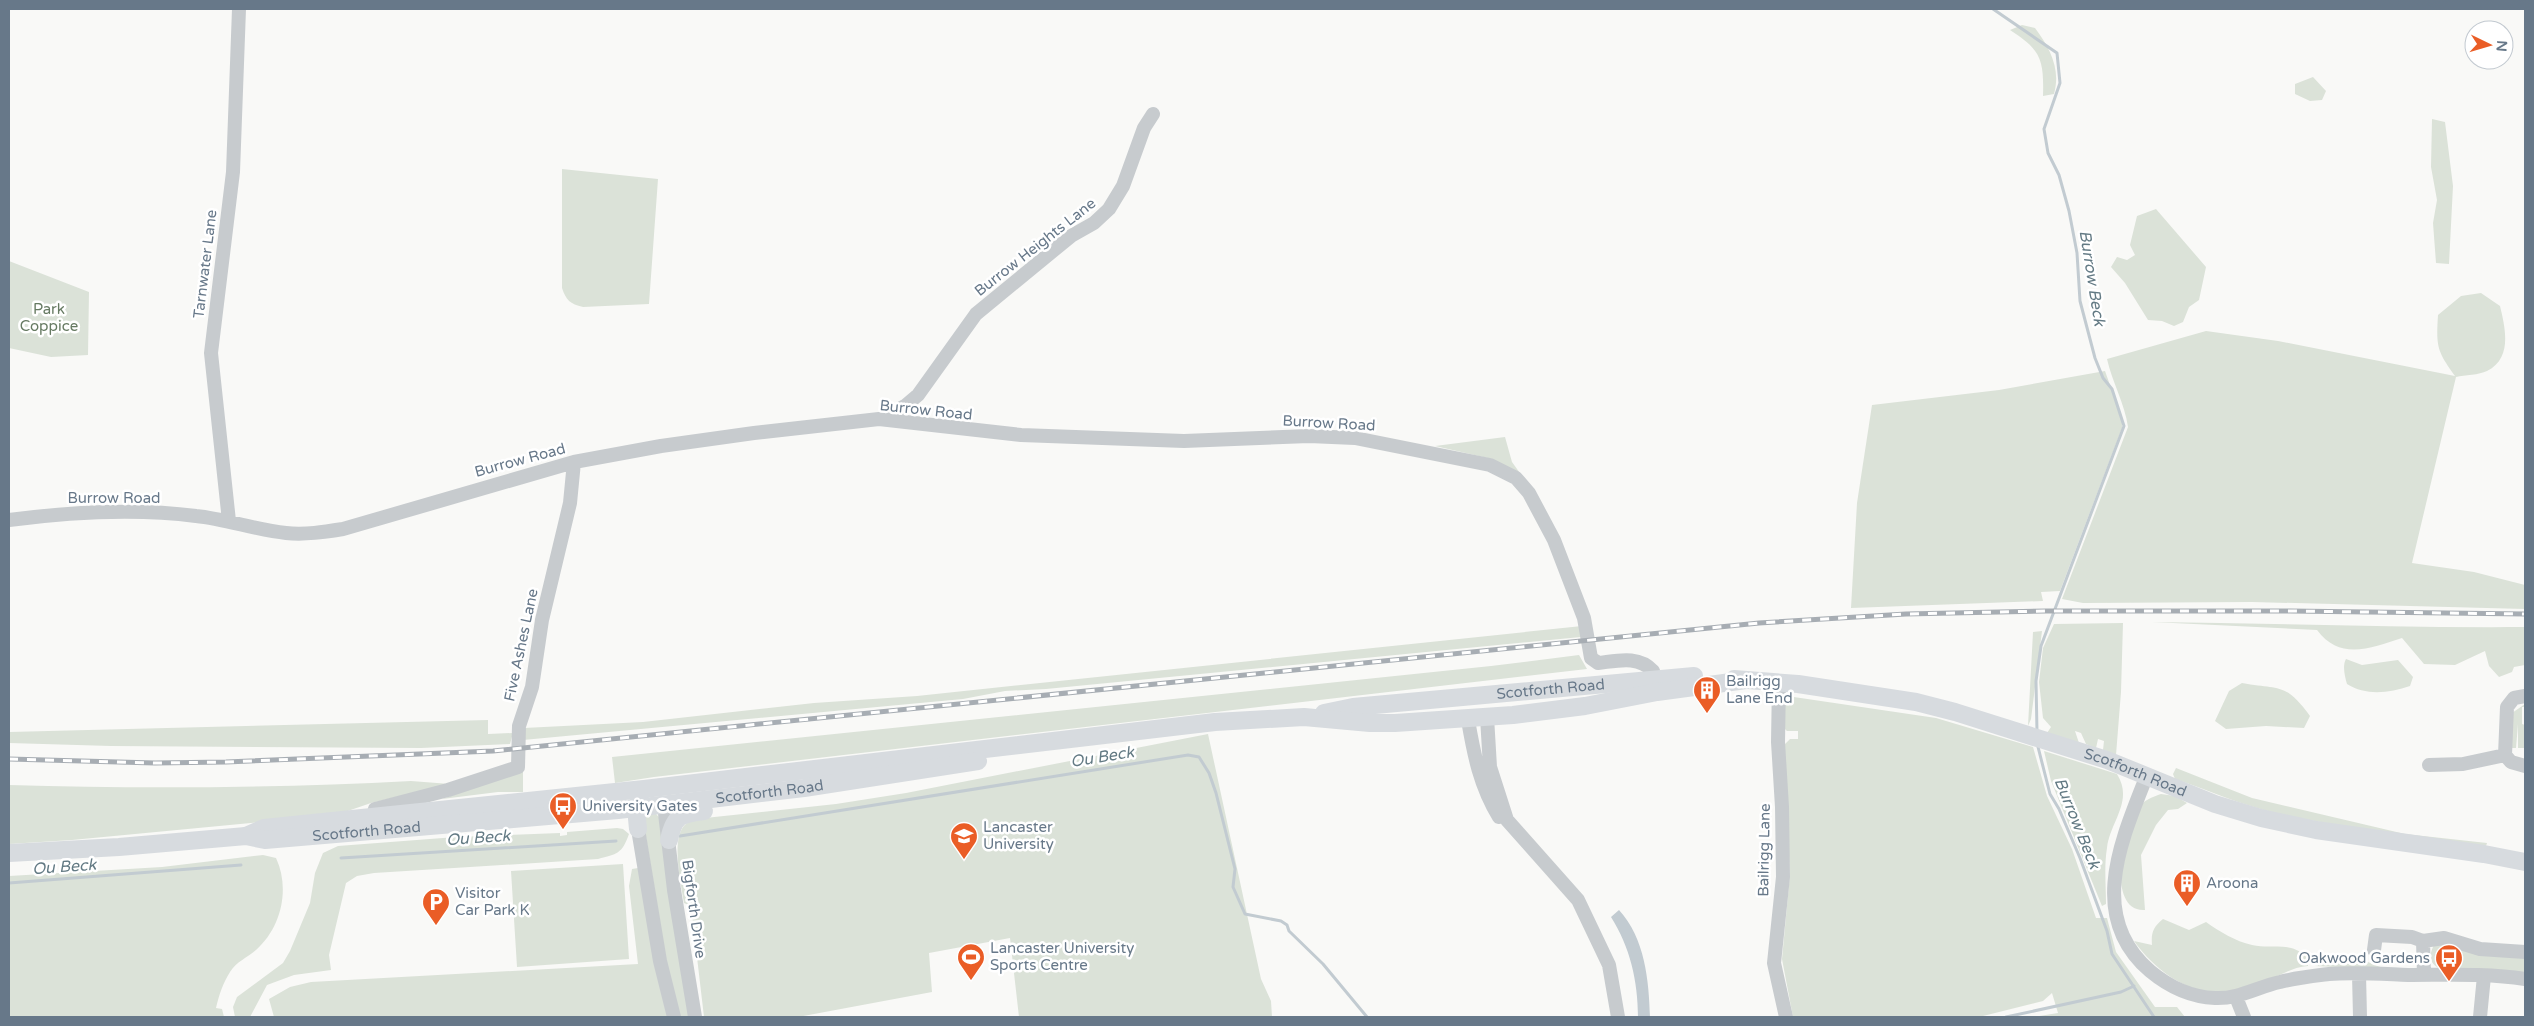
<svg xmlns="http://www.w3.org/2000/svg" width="2534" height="1026" viewBox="0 0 2534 1026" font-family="'Varela Round',sans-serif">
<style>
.green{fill:#dbe2d8}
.water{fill:#c2cbd1}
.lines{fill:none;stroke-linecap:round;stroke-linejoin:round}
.stream{stroke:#c2cbd1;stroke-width:3}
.minor{stroke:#c7cbce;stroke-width:14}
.major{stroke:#d7dbdf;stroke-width:18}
.rail-casing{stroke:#a7adb3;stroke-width:5}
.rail{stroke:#fff;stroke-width:3;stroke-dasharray:9;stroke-linecap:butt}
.labels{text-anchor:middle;stroke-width:5;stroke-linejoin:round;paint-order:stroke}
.street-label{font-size:15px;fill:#677889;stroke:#fff}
.park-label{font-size:15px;fill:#667a62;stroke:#fff}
.poi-label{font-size:15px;fill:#677889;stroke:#fff;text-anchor:start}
.water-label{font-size:16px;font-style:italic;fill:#637a84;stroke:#fff}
</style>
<rect width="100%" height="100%" fill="#f9f9f7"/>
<!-- green -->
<path class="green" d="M2022 25 2035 28C2050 48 2061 69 2054 94L2043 96C2044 59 2041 50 2010 30Z
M2313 77 2326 91 2322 100 2310 101 2295 94V84Z
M2432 119 2445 122 2453 186 2449 264 2436 263 2433 223 2437 200 2431 167Z
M562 169 658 179 649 304 583 307C570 304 566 300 562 288Z
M2156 209 2206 267 2199 300 2189 307 2183 322 2174 326 2162 321 2148 320 2125 283 2111 267 2117 257 2127 260 2135 255 2130 245 2137 216Z
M9 261 89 292 88 355 51 357 9 348Z
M2481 293 2500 306C2505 327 2513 358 2487 371 2479 375 2465 375 2456 377L2412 563 2474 572 2525 585V609L2252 602 2083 603 2062 599 2128 427C2125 404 2112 382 2107 359L2206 331 2278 341 2455 376C2437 351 2436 347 2438 315L2461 296Z
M2105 371 2122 419V428L2060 591 2041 592 2043 601 1851 608 1857 503 1872 405 1999 390Z
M1505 437 1512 462 1522 476 1492 459 1435 446Z
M2152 622C2277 623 2401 628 2525 627V665L2514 667 2512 672 2499 677 2489 666 2485 651 2455 665 2424 664 2402 638C2371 648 2340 661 2317 630Z
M2123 623 2121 692 2116 755 2103 750 2104 741 2098 739 2096 748 2086 744 2081 733 2075 731 2079 743 2047 733 2051 727 2043 718 2039 682 2043 648 2054 624Z
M1582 626 1581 637 1046 689 1005 691 963 699 523 740 524 728 643 722 814 703 917 696Z
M2042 631 2031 719 2028 726 2033 632Z
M1579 655 1587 669 654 777 615 783 612 757 1491 666Z
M2346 659 2362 665 2398 660 2413 677 2410 686C2389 693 2366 696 2347 684 2345 677 2342 666 2346 659Z
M2242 683C2280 690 2285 682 2310 716L2304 728 2266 726 2226 729 2215 721 2229 691Z
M1787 696 1936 718 2033 747 2047 796 2072 849 2096 918H2107L2116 952 2155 1007H2177L2185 1017H2033L2058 1013 2052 993 2043 1001 1979 1017H1793L1782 959 1790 874 1783 746 1790 739H1798V731H1787L1781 725 1783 701Z
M2525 704V707H2522V724L2525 725V748H2518V724L2516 748H2508L2512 713Z
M488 720V734L513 733 510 744 421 748 111 746 9 743V732Z
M1208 734 1261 979 1271 1001 1272 1017H1019L1010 938 929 953 932 992 798 1017H704L691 906 684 903C681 885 670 836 686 824 691 820 699 820 705 818L836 804 906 793Z
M2044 751 2117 774C2134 801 2110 822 2107 848 2104 866 2106 886 2106 904L2102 906 2051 781Z
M2176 768 2252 798 2405 834 2487 843 2486 846C2416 836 2344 829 2276 813 2241 805 2208 790 2175 779L2173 774Z
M523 771V792H498L442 799Z
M411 781 450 784 371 803 336 815 72 840 9 844V785C143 789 277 788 411 781Z
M2161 794 2175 796 2187 803 2178 809 2168 810 2156 825 2141 855 2145 910C2117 912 2119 869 2122 850 2124 841 2138 810 2143 803 2147 799 2155 796 2161 794Z
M656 814 659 817 691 1017H679L666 959 643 819 646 815Z
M617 828 623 829 629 834C622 854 617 854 598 859L374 873 357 876 346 883 329 955 331 970 294 975 267 985 250 1017H235L233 1007 237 997 283 963 290 951 310 903 315 873 323 853 338 846 456 837 560 833V836L567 835V832Z
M263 855 276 858C290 888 282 927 256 950 247 958 237 961 230 972 223 983 219 995 216 1008L222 1009 224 1017H9V876L162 867Z
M623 864 629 959 517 967 511 871Z
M638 868 668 1017H274L269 999 290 987 311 982 638 964 629 886 632 869Z
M2163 919 2189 930 2206 922C2220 932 2235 941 2252 945 2274 950 2287 940 2308 957V966C2292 967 2280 976 2265 981 2255 985 2245 990 2235 991 2193 999 2157 973 2134 941L2152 945C2151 933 2153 927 2163 919Z
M2444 943 2525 957V974L2443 970C2429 965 2428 956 2434 945Z
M2339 959 2363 960 2380 967 2379 969 2315 966Z"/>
<!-- water -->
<path class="water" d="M1619 910C1645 938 1649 981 1650 1017H1638C1638 981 1630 947 1611 917Z"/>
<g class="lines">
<!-- stream -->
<path class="stream" d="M1993 9 2057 53 2060 83 2044 129 2048 153 2059 175 2069 211 2077 253 2080 301 2095 358 2103 378 2112 389 2124 426 2041 646 2036 681 2037 732
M2037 743 2050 794 2059 809 2080 858 2107 931 2112 954 2154 1017
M680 836 1188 755 1199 757 1209 773 1216 793 1235 869 1233 887 1245 914 1281 921 1287 925 1289 931 1323 964 1367 1017
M341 858 616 841
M9 883 241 865
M2006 1017 2121 992 2134 986"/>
<!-- minor -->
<path class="minor" d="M881 419 905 406 918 395 976 314 1071 236 1094 223 1109 209 1123 186 1144 128 1153 114
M9 520C70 512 134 508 196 516 226 519 256 530 286 533 305 535 324 532 343 529L574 462 661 446 754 433 879 419 1021 435 1184 441 1309 436 1355 438 1490 465 1516 478 1529 493 1554 540 1584 618 1591 658 1598 663C1617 661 1638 655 1653 671L1655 679
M229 521 211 353 233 172 239 9
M1779 682 1778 742 1782 807 1783 877 1774 963 1786 1017
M1487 717 1490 767 1507 820 1578 900 1609 965 1618 1017
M1468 720C1474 755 1480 786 1499 817
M2505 755 2507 707 2514 698 2525 696
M2505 755 2511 762 2525 766
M2429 765 2463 764 2505 755
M2147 775C2122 839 2086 916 2150 971 2168 986 2190 997 2215 998 2239 999 2257 987 2280 982 2295 978 2313 976 2329 974 2354 972 2382 974 2408 975 2447 975 2487 973 2525 979
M664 805 674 890 695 1017
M373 817 375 809 448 790 518 767 519 726 532 687 542 620 570 503 574 462
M638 829 660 961 674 1017
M2423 941 2424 975
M2374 950 2376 935 2412 937 2423 941 2444 938 2480 949 2525 952
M2359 974 2360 1017
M2236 997 2244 1017
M2480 1017 2484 976"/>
<!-- major -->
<g class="major">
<path id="s1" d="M1734 679 1798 684 1916 702 1955 712 2107 760 2215 804 2261 818 2316 830 2484 854 2525 862"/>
<path id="s2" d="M1324 713 1353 707 1694 676"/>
<path d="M638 829 636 808 640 799"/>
<path d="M246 836 264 828 644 789 1215 722 1304 717 1370 723H1395L1513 715 1585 706 1657 692 1746 680"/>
<path d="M669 840C674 815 681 814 704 811"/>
<path id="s3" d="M9 853 119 847 246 836 265 840 618 810 804 788 978 761"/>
</g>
<!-- rail casing -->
<g class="rail-casing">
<path id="rail" d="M9 759 155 763 226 762 493 751 1759 623 1906 614 2046 611H2290L2525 614"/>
</g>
<!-- rail -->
<use href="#rail" class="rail"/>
</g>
<!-- icons -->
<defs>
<g id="building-pin" transform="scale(1.4375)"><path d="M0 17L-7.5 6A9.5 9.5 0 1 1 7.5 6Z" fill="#ea5d26" stroke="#fff"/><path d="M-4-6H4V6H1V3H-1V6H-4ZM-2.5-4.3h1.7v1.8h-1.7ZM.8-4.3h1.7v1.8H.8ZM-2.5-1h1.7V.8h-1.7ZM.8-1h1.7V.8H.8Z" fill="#fff"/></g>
<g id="bus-pin" transform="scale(1.4375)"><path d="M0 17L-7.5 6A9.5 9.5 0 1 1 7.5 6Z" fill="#ea5d26" stroke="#fff"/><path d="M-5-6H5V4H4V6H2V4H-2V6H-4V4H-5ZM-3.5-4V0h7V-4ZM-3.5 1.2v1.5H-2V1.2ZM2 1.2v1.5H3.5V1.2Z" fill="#fff"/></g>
<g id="university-pin" transform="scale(1.4375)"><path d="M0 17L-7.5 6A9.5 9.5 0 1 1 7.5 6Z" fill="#ea5d26" stroke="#fff"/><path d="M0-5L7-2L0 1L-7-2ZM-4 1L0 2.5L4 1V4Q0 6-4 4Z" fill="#fff"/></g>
<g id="parking-pin" transform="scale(1.4375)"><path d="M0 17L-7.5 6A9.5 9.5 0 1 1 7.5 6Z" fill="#ea5d26" stroke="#fff"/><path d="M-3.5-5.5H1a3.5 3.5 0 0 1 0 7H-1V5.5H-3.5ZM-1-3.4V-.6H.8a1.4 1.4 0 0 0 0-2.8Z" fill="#fff"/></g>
<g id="stadium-pin" transform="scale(1.4375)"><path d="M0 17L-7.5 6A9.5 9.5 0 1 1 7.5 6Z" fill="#ea5d26" stroke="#fff"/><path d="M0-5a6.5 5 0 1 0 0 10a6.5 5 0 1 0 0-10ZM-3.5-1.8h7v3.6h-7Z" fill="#fff"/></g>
</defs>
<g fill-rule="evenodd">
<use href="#building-pin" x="1707" y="690"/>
<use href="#bus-pin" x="563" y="806"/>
<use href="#university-pin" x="964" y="836"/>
<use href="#building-pin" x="2187" y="883"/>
<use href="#parking-pin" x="436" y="902"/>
<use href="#stadium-pin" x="971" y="957"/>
<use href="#bus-pin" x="2449" y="958"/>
</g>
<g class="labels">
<!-- street labels -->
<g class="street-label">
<text transform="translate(1035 247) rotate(-38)" y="5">Burrow Heights Lane</text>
<text transform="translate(205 264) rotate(-83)" y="5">Tarnwater Lane</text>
<text transform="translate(926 410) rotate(6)" y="5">Burrow Road</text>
<text transform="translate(1329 423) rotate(3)" y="5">Burrow Road</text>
<text transform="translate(520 460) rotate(-15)" y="5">Burrow Road</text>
<text x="114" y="503">Burrow Road</text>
<text transform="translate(521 645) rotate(-78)" y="5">Five Ashes Lane</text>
<text dy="5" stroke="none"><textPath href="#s2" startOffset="228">Scotforth Road</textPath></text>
<text dy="5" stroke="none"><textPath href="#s1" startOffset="414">Scotforth Road</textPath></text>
<text dy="5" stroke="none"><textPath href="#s3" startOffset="764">Scotforth Road</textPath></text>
<text dy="5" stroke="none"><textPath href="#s3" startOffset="359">Scotforth Road</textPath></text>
<text transform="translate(1764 850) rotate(-89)" y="5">Bailrigg Lane</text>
<text transform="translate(694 909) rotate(82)" y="5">Bigforth Drive</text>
</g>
<!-- park labels -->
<g class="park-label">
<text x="49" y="314">Park<tspan x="49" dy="17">Coppice</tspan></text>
</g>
<!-- poi labels -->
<g class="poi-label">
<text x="1726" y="686">Bailrigg<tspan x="1726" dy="17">Lane End</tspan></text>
<text x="582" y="811">University Gates</text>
<text x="983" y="832">Lancaster<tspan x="983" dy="17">University</tspan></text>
<text x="2206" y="888">Aroona</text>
<text x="455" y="898">Visitor<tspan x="455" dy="17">Car Park K</tspan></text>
<text x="990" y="953">Lancaster University<tspan x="990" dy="17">Sports Centre</tspan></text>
<text x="2430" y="963" text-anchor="end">Oakwood Gardens</text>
</g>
<!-- water labels -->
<g class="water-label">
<text transform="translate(2093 278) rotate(81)" y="6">Burrow Beck</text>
<text transform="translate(1102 756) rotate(-9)" y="6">Ou Beck</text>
<text transform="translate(2078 823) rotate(68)" y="6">Burrow Beck</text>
<text transform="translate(478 837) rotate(-4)" y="6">Ou Beck</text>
<text transform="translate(64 866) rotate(-4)" y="6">Ou Beck</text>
</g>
</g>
<!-- border -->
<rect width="2534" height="1026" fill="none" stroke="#677889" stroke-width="20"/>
<!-- north arrow -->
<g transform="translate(2489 45) rotate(95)"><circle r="24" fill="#ffffff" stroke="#c2c9d0"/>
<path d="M0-4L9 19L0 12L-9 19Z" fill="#ea5d26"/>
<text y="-8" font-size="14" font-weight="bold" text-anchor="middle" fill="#677889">N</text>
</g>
</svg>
